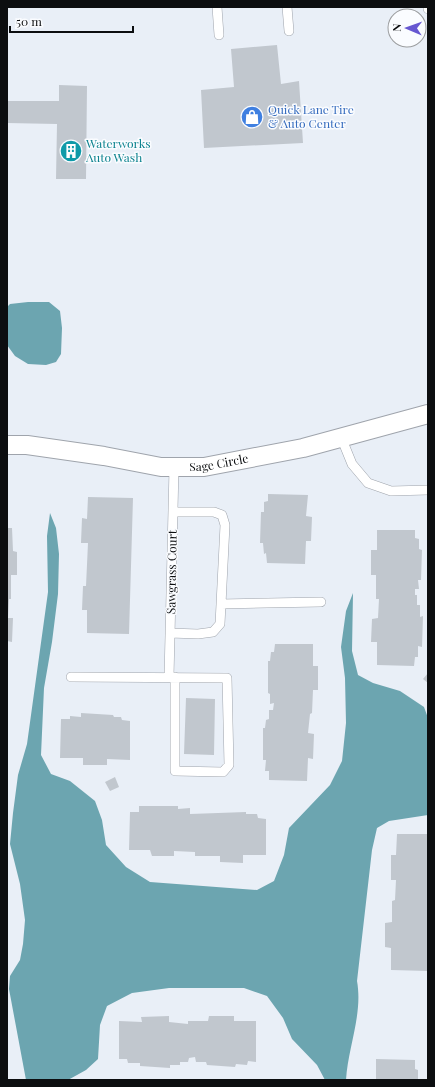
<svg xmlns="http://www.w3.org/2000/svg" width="435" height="1087" viewBox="0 0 435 1087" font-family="'Playfair Display',serif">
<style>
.water{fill:#6ca5b0}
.building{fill:#c1c7ce}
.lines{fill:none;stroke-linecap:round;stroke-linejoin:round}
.service-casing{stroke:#9fa4ac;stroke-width:10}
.minor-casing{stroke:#9fa4ac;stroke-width:20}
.service{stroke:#fff;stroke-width:9}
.minor{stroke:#fff;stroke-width:18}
.labels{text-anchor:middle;stroke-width:3;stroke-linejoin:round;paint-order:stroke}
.shop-label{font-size:12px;fill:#366cbe;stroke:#fafcff;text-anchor:start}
.culture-label{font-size:12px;fill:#0d838f;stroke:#fafcff;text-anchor:start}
.street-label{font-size:12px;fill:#0c0e10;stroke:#fafcff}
</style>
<rect width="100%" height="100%" fill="#e9eff7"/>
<!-- water -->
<path class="water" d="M28 302H49L60 311 62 328 61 354 56 362 46 365 28 364 15 356 7 345V307L10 304Z
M50 513 56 528 59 554 58 594 52 642 44 688 41 755 51 774 70 781 95 801 102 820 106 845 126 867 150 882 257 890 274 881 284 855 289 828 330 785 342 761 346 723 345 678 341 647 346 611 353 593 352 651 358 675 373 683 400 691 424 707 428 718V815L389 821 377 828 372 850 357 981C363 1014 348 1047 346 1080H325L317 1065 292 1039 283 1018 267 996 244 988H169L132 993 107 1006 100 1025 98 1059 86 1070 68 1080H26L9 989 10 976 20 960 23 944 25 920 20 884 10 844 13 813 18 775 27 744 48 592 47 536Z"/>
<!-- building -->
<path class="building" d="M277 45 281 84 299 81 303 143 204 148 201 90 234 87 231 49Z
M59 85 87 86 86 179H56L57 124 7 123V101H59Z
M268 494 308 495 306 516 312 517 311 541H306L305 564 267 563 266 553 264 554 263 543H260L261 512H264V502L268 501Z
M88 497 133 498 129 634 87 633V610H82L83 586H86L88 543H81L82 518 87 519Z
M7 528H12L13 551 17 552V575H11V599H9L8 618H13L12 642 7 641Z
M377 530H415V538L419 539V549L422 550 421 580H418L419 589H415V595H417V605H420V617L423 616 422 647 418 646V657H415L414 666 377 665V642H371L372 619 378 618 379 599H376V575H371V550H377Z
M275 644H313V666H318V690H313L312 713 310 714 308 733 314 734 313 759 308 758 307 781 269 780V771H265L266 760H263V728H265L266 720 269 719V710H273L274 703 270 704V694L268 693V661H270L271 652H274Z
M428 673V683L423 679Z
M186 698 215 699 214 755 184 754Z
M81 713 113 715 114 717H121L122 720 130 721V760L107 759V765H83V758H60L61 719H70V716L81 717Z
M115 777 119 787 110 791 105 782Z
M139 806H178V809L190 808V814L246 812V814H257L258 818 266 819V855H243V863L220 862V856H195V852L174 851V856H152L150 850H129L130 812H139Z
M397 834H428V971L391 970V948L385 947V923L392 922V901L395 900 396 880H391V855H396Z
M169 1016V1022L188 1024V1021H208L209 1016H234V1021H256V1062L248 1061 247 1065 236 1064 235 1067 207 1065 206 1062H196L195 1057 189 1058 188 1062H180V1065H170V1068L140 1066V1063H128L127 1059H119V1021L142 1022 141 1017Z
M376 1059 415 1060V1069L418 1070V1080H376Z"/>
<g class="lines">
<!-- service casing -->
<g class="service-casing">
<path id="service" d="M217 7 219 35
M287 7 289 31
M428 7V9
M341 437 352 464 368 483 391 491 428 490
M221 604 321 602
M170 633 198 634 213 632 220 624 225 525 222 515 214 512H173
M71 677 227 678 229 765 223 772 175 771V677
M169 677 174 468"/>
</g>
<!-- minor casing -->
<g class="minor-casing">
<g id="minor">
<path id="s1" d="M7 445H27L104 456 161 467H204L303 448 428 414"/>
</g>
</g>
<!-- service -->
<use href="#service" class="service"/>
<!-- minor -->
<use href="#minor" class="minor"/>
</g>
<!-- icons -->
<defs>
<g id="shop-disc" transform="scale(1.15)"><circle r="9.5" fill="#3f7fe0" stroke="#fafcff"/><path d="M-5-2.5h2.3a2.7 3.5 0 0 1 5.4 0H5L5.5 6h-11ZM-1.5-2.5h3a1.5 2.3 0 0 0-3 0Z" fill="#fff"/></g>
<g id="building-disc" transform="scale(1.15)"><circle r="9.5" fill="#0f9aa8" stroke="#fafcff"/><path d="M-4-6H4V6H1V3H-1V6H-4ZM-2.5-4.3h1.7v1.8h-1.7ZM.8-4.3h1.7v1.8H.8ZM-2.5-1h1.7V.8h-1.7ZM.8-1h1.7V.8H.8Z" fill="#fff"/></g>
</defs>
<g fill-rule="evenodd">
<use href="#shop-disc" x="252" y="117"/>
<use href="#building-disc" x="71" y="151"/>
</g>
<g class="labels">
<!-- shop labels -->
<g class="shop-label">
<text x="268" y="114">Quick Lane Tire<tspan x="268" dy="14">&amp; Auto Center</tspan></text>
</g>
<!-- culture labels -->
<g class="culture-label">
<text x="86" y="148">Waterworks<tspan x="86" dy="14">Auto Wash</tspan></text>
</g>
<!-- street labels -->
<g class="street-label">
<text dy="4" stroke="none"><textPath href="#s1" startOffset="214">Sage Circle</textPath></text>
<text transform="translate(172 572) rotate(-89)" y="4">Sawgrass Court</text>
</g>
</g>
<!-- border -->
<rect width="435" height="1087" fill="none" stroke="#0c0e10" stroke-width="16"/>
<!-- north arrow -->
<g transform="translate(407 28) rotate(272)"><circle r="19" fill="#fafcff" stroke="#9b9d9f"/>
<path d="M0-3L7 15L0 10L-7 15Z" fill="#6657d1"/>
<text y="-6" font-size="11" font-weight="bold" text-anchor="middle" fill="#0c0e10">N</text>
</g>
<!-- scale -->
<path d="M10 26v6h123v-6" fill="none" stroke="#0c0e10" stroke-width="2"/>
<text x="16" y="26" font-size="12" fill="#0c0e10" stroke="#fafcff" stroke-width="3" paint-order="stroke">50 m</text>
</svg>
